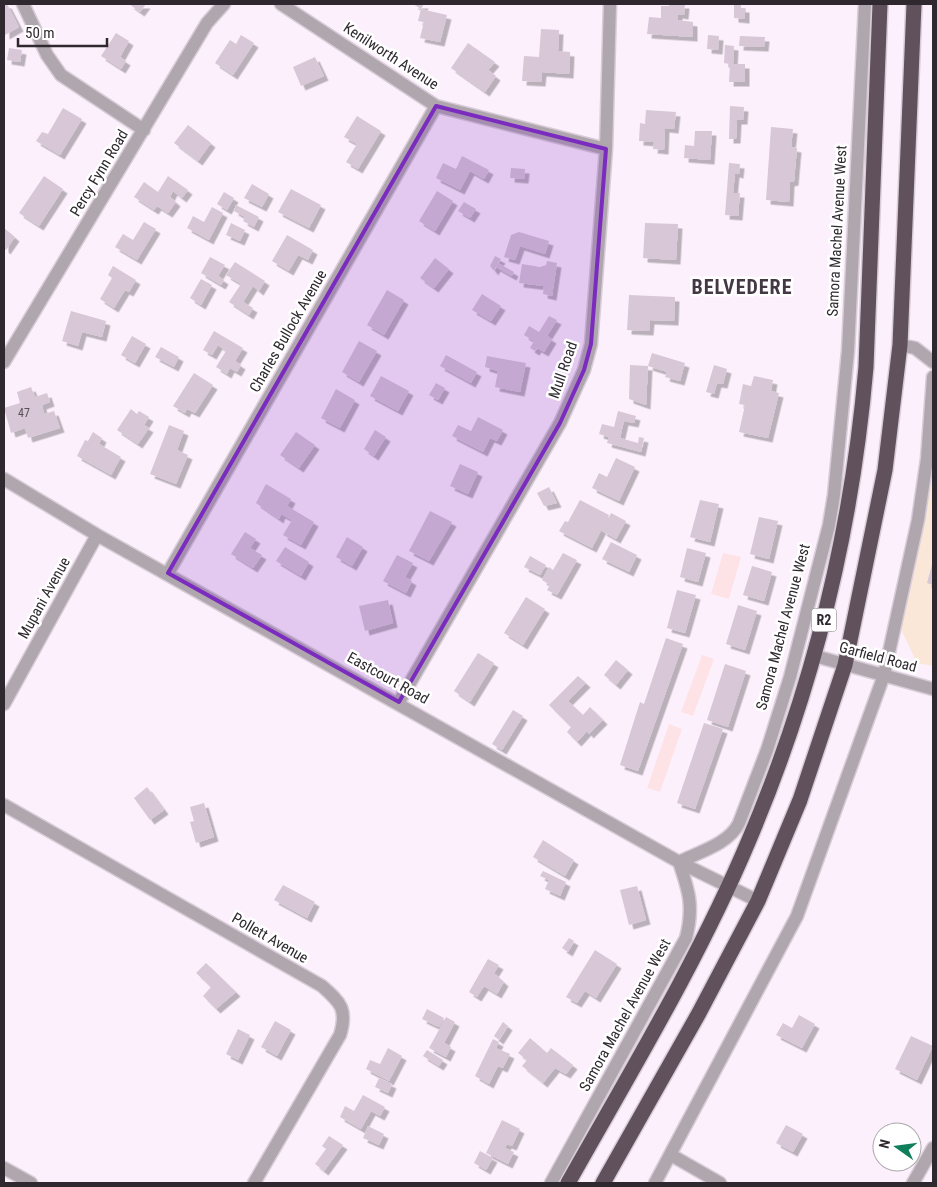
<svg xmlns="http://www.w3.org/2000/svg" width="937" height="1187" viewBox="0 0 937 1187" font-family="'Roboto Condensed',sans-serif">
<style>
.commercial{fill:#fbe7d8}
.industrial{fill:#fee3e6}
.building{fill:#d7c7d7;filter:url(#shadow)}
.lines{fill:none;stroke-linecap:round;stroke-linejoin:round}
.street-casing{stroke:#d8ccd8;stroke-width:15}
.highway-casing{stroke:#d8ccd8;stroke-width:18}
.street{stroke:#afa7ad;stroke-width:12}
.highway{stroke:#60515d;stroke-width:15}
.marked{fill:#7b2cbf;fill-opacity:0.2;stroke:#7b2cbf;stroke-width:4;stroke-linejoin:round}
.labels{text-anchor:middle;stroke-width:5;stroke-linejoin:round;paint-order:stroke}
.number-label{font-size:12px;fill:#595059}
.shield{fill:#fff;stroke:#6d696d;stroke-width:1}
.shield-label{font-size:14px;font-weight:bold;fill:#2f292f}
.street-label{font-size:15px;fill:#2f292f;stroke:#fff}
.district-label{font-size:20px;font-weight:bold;letter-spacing:1px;fill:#453845;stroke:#fff}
</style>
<defs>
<filter id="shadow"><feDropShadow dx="4.5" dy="4.5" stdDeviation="0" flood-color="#0004"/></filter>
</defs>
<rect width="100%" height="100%" fill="#fdf0fd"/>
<!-- commercial -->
<path class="commercial" d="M932 467H933V666L917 663 900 627Z"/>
<!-- industrial -->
<path class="industrial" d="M723 553 741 557 729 599 711 594Z
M702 655 714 659 693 716 681 712Z
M669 724 682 729 660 792 647 788Z"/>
<!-- building -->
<path class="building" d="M4 4H7L19 27 5 35Z
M129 4H146L140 12Z
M413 4H424L421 9 447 15 440 42 420 38 424 22 418 21 421 9Z
M669 4H685L684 15 678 14V20L693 22V37L647 34 649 17 661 18V6H669Z
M734 4H741V8H745V19L734 18Z
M541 29 559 30 558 51 570 52 569 74 542 72 541 82 522 81 524 56 539 57Z
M116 33 129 41 120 57 126 61 121 69 101 56Z
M241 35 254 43 233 75 215 63 230 40 236 44Z
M708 35 719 36 718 50 707 49Z
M740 36 765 37 764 47 739 46Z
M468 43 495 62 488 70 496 76 485 92 451 68Z
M725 45 734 46 733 64H745V82H729L730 64 724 63Z
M9 48 22 50 20 62 7 60Z
M315 57 324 76 301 86 293 67Z
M730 106 744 107 743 120H737L736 139H729Z
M63 108 82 119 60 155 36 141 42 132 48 134Z
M646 110 676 112 674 129 665 128 664 150 653 149 654 142 639 141 640 123 645 124Z
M357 116 381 131 358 169 346 162 357 144 344 137Z
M188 125 211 143 198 161 174 143Z
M771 127 793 129 791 147 797 148 794 181 790 182 789 202 766 200Z
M695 131H712L710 160 684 158 685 145 694 146Z
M462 156 489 170 484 179 470 171 460 190 436 178 443 163 456 169Z
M729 163 740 164 739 174 735 173 733 193H740L738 216 725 215Z
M511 168 525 169 524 179 510 178Z
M44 176 63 189 39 226 19 213Z
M168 176 188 190 182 198 173 191 170 197 176 202 168 213 157 206 154 210 134 197 144 182 158 192Z
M252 184 269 194 262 207 244 198Z
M291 189 321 205 309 228 278 212Z
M437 191 453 201 435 231 419 221Z
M224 192 234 198 227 210 217 204Z
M464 202 476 209 470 218 458 211Z
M236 205 259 217 254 227 243 221 245 217 234 211Z
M212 207 223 213 209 240 187 228 193 216 204 222Z
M144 222 156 229 137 260 115 247 123 234 133 240Z
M231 223 245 230 240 241 226 235Z
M645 223 678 224 676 260 643 258Z
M4 228 15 237 6 250 4 248Z
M519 232 549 241 545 254 520 246 515 260 504 257 511 235Z
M287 235 313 250 308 260 298 255 289 271 272 261Z
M495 256 501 259 498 263 514 272 512 276 496 267 494 271 490 266Z
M210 257 225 265 218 276 224 280 221 285 201 273Z
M435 258 449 269 434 288 420 278Z
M547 261 557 263 552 296 543 294 544 286 519 283 522 264 540 267 546 265Z
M235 262 265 281 259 291 253 286 243 302 253 308 249 315 229 302 241 284 226 275Z
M113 266 136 280 129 292 125 290 114 308 100 299 112 278 108 275Z
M201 279 212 285 201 305 190 298Z
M387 290 404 300 384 335 367 325Z
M482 294 501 306 491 321 472 310Z
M629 295 675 297 674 321 650 320 649 331 627 330Z
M71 311 106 321 102 337 82 332 78 346 62 341Z
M549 316 557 320 547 336 552 339 544 352 537 348 535 351 530 348 534 341 524 335 529 326 539 332Z
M214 331 243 348 235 361 241 365 237 372 230 368 227 374 216 367 226 351 218 345 212 355 203 350Z
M132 336 146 344 135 363 121 355Z
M359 341 377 351 359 382 342 372Z
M161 347 179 357 174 367 155 357Z
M652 353 685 363 680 381 665 377 667 372 648 366 646 405 629 399 630 365 648 366Z
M446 355 477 372 471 383 440 366Z
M487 356 526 363 520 392 495 387 498 371 485 367Z
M714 365 727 369 723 384 717 383 714 394 706 392Z
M194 373 213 385 195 413 187 409 185 413 173 406Z
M381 376 409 391 398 411 370 396Z
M754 376 773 380 771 391 779 393 768 438 739 432 745 405 739 404 743 384 751 386Z
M436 383 445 388 438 400 429 395Z
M31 387 35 397 47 393 50 402 42 405 44 414 54 411 60 428 28 438 25 428 11 433 4 408 20 403 17 392Z
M336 389 355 400 340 428 321 418Z
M131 409 137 414 139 411 149 417 144 425 149 428 138 444 117 430Z
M618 411 636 416 634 423 624 421 620 438 638 443 639 437 644 438 641 452 607 443 609 437 599 434 602 424 614 427Z
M478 417 503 430 497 441 490 438 483 452 452 436 458 425 471 431Z
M169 425 184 431 177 450 188 455 176 484 150 474Z
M375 430 386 437 374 456 364 449Z
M93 432 102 438 99 444 121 457 111 475 77 456 85 440 88 441Z
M296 432 315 445 299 468 280 455Z
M616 458 635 467 619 501 592 488 599 473 607 477Z
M460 464 478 472 468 494 450 486Z
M266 484 291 499 287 506 314 522 301 545 283 535 292 520 281 514 279 519 256 503Z
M549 487 557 503 544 506 537 493Z
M580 500 609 515 592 548 559 531 565 521 568 522Z
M700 500 719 504 710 542 690 537Z
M430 511 452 522 429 561 409 551Z
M611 513 626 521 616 539 602 531Z
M759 517 778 521 769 559 750 554Z
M245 532 256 539 250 548 262 555 253 568 231 554Z
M347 537 363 547 352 566 336 557Z
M611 542 637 555 629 572 602 559Z
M285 547 309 562 301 576 276 561Z
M687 548 706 553 698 582 680 577Z
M563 553 577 560 557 595 547 590 550 585 542 580 549 567 553 570Z
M397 555 413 563 405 577 412 581 406 593 383 581Z
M530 556 546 565 540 575 524 567Z
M933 561V585L927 583Z
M752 566 772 572 764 601 743 595Z
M677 590 696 595 685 633 667 628Z
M526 597 545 609 523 645 504 633Z
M388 600 393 623 365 631 359 606Z
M738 605 757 611 745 650 726 644Z
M666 638 683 644 638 771 620 765 640 702 644 704Z
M478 653 494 663 470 702 454 691Z
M616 660 628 670 616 685 604 675Z
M725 664 746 671 728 727 707 720Z
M578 676 586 683 568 701 583 715 590 707 603 720 589 734 587 731 577 742 567 732 571 727 549 705Z
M513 710 523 716 502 750 492 744Z
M704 723 723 729 695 809 677 803Z
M147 787 164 810 150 820 134 798Z
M204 803 214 837 196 843 190 822 194 821 190 807Z
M543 840 574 860 565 876 533 857Z
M543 871 566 882 560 896 545 889 549 880 540 876Z
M283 885 315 902 307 918 274 900Z
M637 886 646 920 629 925 620 890Z
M569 938 574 941 568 952 562 948Z
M595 950 617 964 596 998 585 991 577 1003 566 997Z
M488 959 499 965 494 973 504 982 497 994 484 986 477 997 469 992Z
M206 963 236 992 216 1009 203 996 211 987 196 973Z
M427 1009 444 1018 439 1027 422 1019Z
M799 1015 815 1024 802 1048 776 1035 783 1023 792 1028Z
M446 1017 455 1022 444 1043 451 1047 446 1057 429 1048Z
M275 1021 291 1030 277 1056 261 1047Z
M503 1022 508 1026 499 1040 494 1036Z
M238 1029 250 1035 238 1060 226 1054Z
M911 1036 933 1046 917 1080 895 1069Z
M530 1038 547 1053 551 1048 573 1065 566 1074 555 1068 543 1083 522 1066 527 1060 518 1053Z
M493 1039 499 1042 496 1048 510 1054 503 1068 498 1066 489 1084 475 1076Z
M388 1048 402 1056 389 1081 366 1069 370 1060 380 1064Z
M427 1050 443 1060 439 1066 423 1056Z
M379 1078 392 1084 388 1093 375 1087Z
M363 1095 385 1107 380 1116 371 1111 361 1129 340 1117 345 1106 354 1111Z
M502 1120 520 1129 512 1146 507 1144 505 1148 514 1152 508 1164 486 1153Z
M786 1125 803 1134 793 1152 776 1143Z
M368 1126 384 1134 379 1145 363 1138Z
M329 1136 343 1145 324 1171 315 1164 326 1149 322 1146Z
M480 1151 493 1158 486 1170 474 1163Z"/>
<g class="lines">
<!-- street casing -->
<g class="street-casing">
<path id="street" d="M23 4 47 55 61 75 144 130
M281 4 436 106 606 149
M900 345 915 348 933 362
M4 362 207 23 224 4
M4 479 97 535 679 862 758 901
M168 573 436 106
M815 656 933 689
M399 702 560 423 584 370 591 344 606 149 610 4
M4 704 97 535
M4 805 322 986C340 1002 348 1009 340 1035L254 1183
M671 1155 720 1183
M4 1168 31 1183
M551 1183 686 938C694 907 689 891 679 862 699 852 729 844 739 823L767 750 790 677 829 525 834 495 848 351 865 4
M655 1183 797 916 884 675 918 520 927 459 933 377
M913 1183 933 1148"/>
</g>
<!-- highway casing -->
<g class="highway-casing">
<path id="highway" d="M568 1183C631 1071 699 959 749 840 813 689 852 530 866 367L880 4
M603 1183 699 1013 758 901 800 800 845 665 885 470 900 345 914 4"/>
</g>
<!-- street -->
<use href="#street" class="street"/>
<!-- highway -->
<use href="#highway" class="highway"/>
</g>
<!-- marked area -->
<path class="marked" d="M436 106 606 149 591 344 584 370 560 423 399 702 168 573Z"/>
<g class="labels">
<!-- number labels -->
<g class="number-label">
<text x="24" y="417">47</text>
</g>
<!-- shield labels -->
<rect class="shield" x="811.5" y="608.5" width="25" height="23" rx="4"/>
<g class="shield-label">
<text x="824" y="625">R2</text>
</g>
<!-- street labels -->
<g class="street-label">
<text transform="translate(391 56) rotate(33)" y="5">Kenilworth Avenue</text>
<text transform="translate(99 173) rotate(-59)" y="5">Percy Fynn Road</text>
<text transform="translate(837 231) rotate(-87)" y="5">Samora Machel Avenue West</text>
<text transform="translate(288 331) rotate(-60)" y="5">Charles Bullock Avenue</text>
<text transform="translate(563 370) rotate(-71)" y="5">Mull Road</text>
<text transform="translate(44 598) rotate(-61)" y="5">Mupani Avenue</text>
<text transform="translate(783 627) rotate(-75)" y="5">Samora Machel Avenue West</text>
<text transform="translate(878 657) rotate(15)" y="5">Garfield Road</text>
<text transform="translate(388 678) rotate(29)" y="5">Eastcourt Road</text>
<text transform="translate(270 938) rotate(30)" y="5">Pollett Avenue</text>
<text transform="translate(625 1015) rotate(-61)" y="5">Samora Machel Avenue West</text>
</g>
<!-- district labels -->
<g class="district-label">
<text x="742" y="294">BELVEDERE</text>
</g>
</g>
<!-- border -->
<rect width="937" height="1187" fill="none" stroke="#2f292f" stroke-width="10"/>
<!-- north arrow -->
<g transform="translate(897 1147) rotate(284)"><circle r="24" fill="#ffffff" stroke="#aca9ac"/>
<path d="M0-4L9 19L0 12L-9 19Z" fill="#0f7f5b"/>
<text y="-8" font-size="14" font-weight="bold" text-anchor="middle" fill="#2f292f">N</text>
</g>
<!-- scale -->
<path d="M18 38v8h89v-8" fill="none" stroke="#2f292f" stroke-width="2.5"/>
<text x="25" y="38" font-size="15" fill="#2f292f" stroke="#ffffff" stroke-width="4" paint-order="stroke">50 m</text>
</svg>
